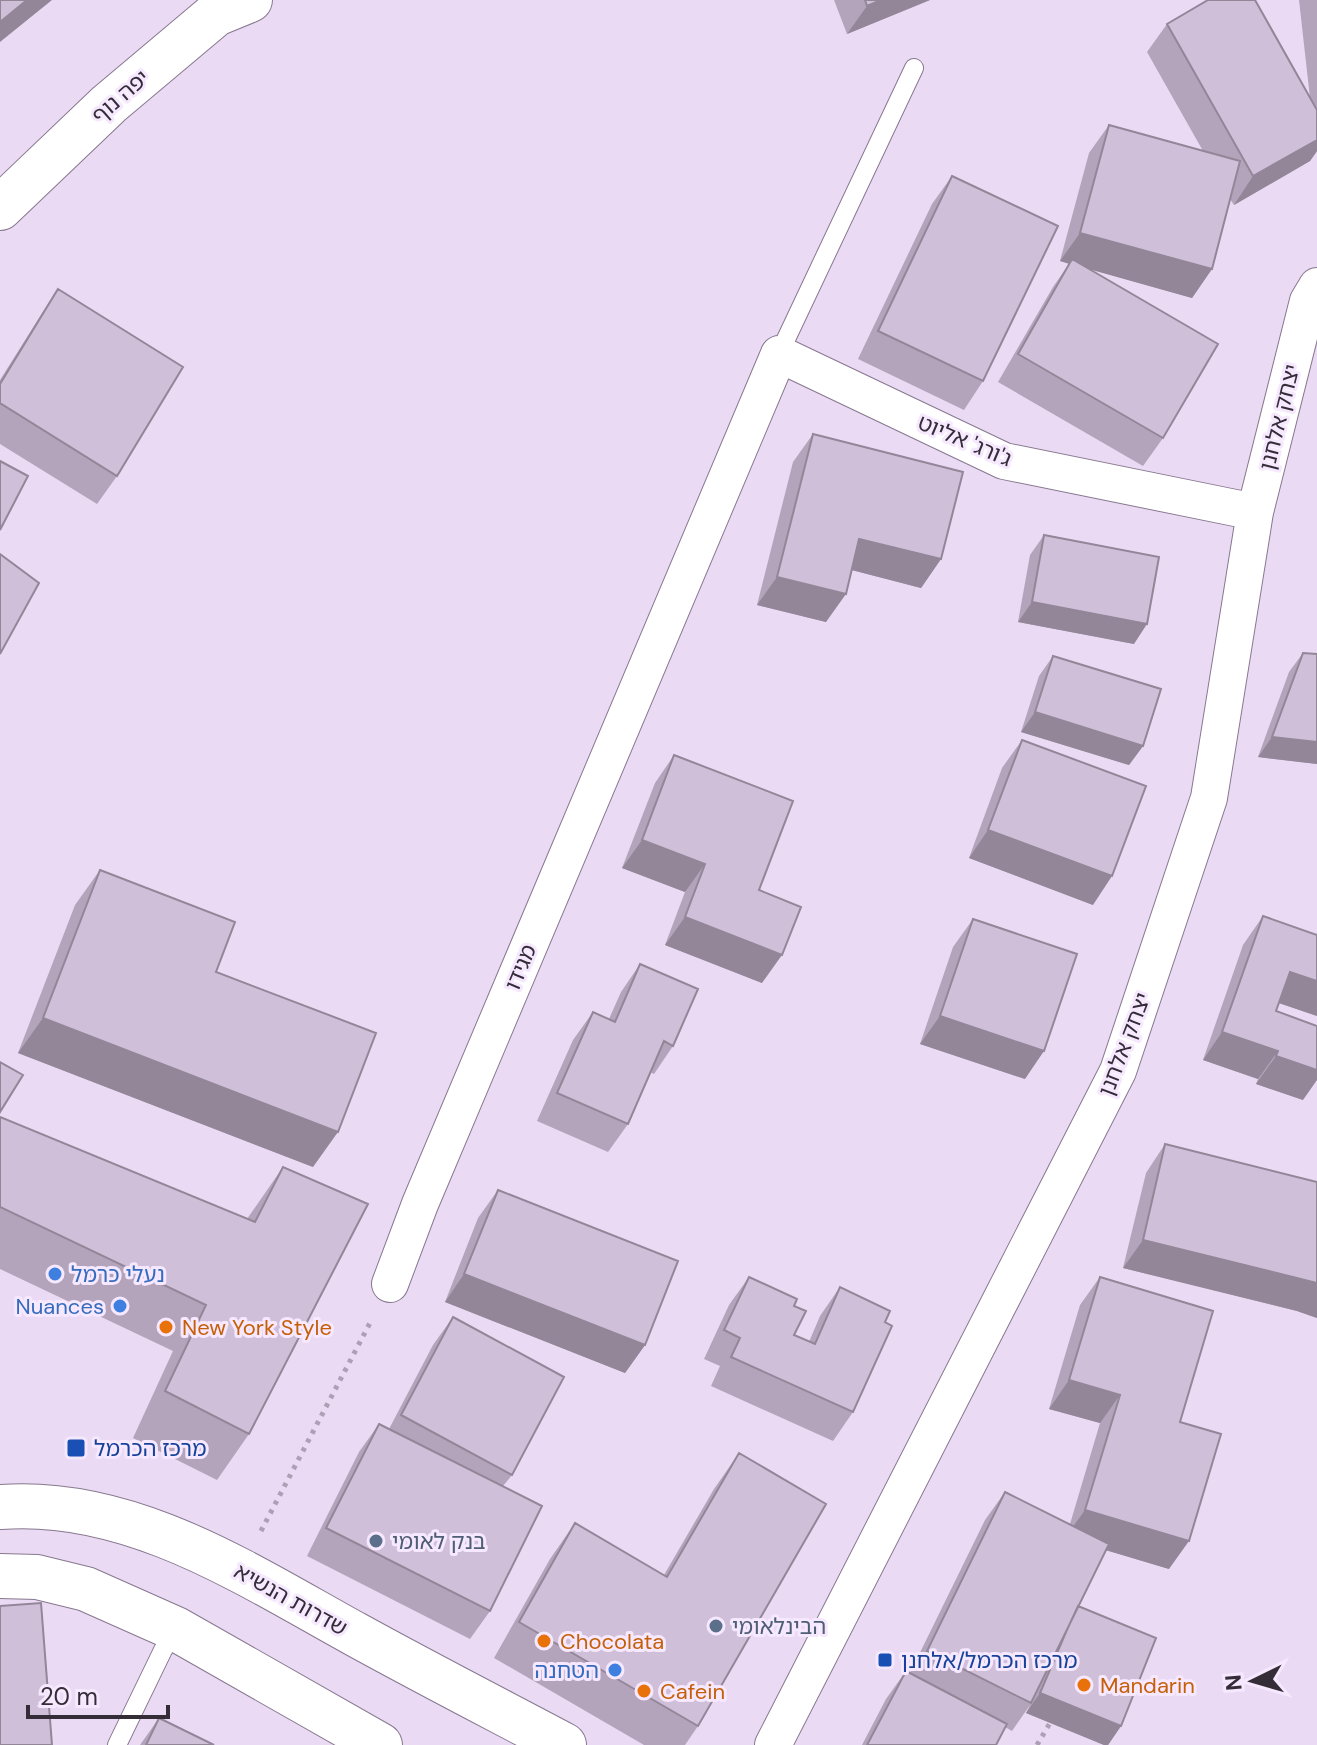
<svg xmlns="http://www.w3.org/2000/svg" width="1317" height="1745" viewBox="0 0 1317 1745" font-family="'DM Sans','Noto Sans Hebrew',sans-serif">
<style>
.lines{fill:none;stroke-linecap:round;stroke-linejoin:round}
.lane-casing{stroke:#87788f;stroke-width:20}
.street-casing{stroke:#87788f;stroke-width:38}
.secondary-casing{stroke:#87788f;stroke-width:46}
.path{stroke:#ad9fb4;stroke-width:5;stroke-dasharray:4 6;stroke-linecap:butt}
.lane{stroke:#fff;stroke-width:18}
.street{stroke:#fff;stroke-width:36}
.secondary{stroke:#fff;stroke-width:44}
.wall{fill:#b3a4bb}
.shaded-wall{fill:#928698}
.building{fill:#d0bfd9;stroke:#928698;stroke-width:2}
.shop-dot{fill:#3f7fe0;stroke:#f6e8fe;stroke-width:3}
.food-dot{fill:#e8710a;stroke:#f6e8fe;stroke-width:3}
.transit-dot{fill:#1a4fb4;stroke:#f6e8fe;stroke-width:3}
.service-dot{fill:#5c6f8a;stroke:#f6e8fe;stroke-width:3}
.labels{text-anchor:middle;stroke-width:6;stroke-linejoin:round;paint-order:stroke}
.street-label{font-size:22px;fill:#342d38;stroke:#f6e8fe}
.shop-label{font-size:22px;fill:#366cbe;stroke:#f6e8fe;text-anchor:end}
.food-label{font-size:22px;fill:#c56008;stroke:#f6e8fe;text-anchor:start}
.transit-label{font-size:22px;fill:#164399;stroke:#f6e8fe;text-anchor:start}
.service-label{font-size:22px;fill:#4e5e75;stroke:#f6e8fe;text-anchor:start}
</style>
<rect width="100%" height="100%" fill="#ebdaf4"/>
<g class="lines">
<!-- lane casing -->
<g class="lane-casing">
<path id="lane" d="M779 354 914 68
M117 1745 163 1650 176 1629"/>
</g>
<!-- street casing -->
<g class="street-casing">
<path id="street" d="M390 1284 420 1204 779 354 1004 461 1255 512
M773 1745 1118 1071 1209 798 1255 512 1308 301 1317 286"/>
</g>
<!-- secondary casing -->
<g class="secondary-casing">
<path id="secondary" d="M0 208 109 104 216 14 250 0
M0 1507C130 1497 246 1574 355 1634 424 1672 494 1708 564 1745
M0 1576 37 1577 86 1589 176 1629 380 1745"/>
</g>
<!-- path -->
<path class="path" d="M261 1531 371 1321
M1037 1745 1050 1723"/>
<!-- lane -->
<use href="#lane" class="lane"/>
<!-- street -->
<use href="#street" class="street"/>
<!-- secondary -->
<use href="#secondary" class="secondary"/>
</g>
<!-- wall -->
<path class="wall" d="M834 0H930L847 34Z
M1299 0H1317V151L1310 161 1234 205 1230 199 1212 269 1192 298 1090 269 1163 438 1143 466 998 382 1053 287 1069 264 1060 261 1089 153 1109 125 1203 151 1147 52 1167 24 1310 98Z
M952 176 983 381 964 410 858 359 932 204Z
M58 289 117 476 97 504 0 444V380L39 318Z
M813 434 941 559 921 588 852 570 826 622 757 605 793 462Z
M1044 535 1134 644 1018 622 1030 555Z
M1303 653 1317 764 1258 757 1289 672Z
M1053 656 1143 746 1129 765 1021 732 1039 676Z
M1022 740 1093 905 969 858 1002 768Z
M674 755 759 890 762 983 665 945 685 892 622 868 655 783Z
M100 870 216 972 313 1167 18 1053 75 905Z
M1263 916 1316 935 1317 933V1016L1279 1003 1276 1011 1303 1100 1256 1084 1258 1079 1203 1060 1243 945Z
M973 919 1025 1079 920 1044 953 947Z
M640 964 673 1046 654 1074 650 1072 628 1124 608 1152 537 1121 573 1040 593 1012 609 1019 621 992Z
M0 1117 247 1219 283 1167 249 1434 217 1480 133 1438 173 1351 0 1269Z
M1165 1144 1317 1182V1318L1297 1311 1123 1268 1146 1173Z
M498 1190 645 1345 625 1373 445 1302 478 1218Z
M749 1277 794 1306V1335L809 1342 820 1316 840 1287 885 1322 853 1412 833 1441 711 1386 720 1366 704 1359 729 1305Z
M1100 1277 1180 1422 1169 1569 1106 1550 1078 1606 1121 1726 1108 1745H1104L1026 1713 1030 1705 1012 1731 1005 1727 996 1745H862L886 1699 906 1671 910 1673 985 1520 1005 1492 1070 1524 1100 1423 1049 1409 1080 1305Z
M453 1317 512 1475 503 1486 490 1611 470 1639 307 1556 359 1452 379 1424 389 1429 433 1345Z
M739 1453 698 1726 685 1745H644L494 1658 550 1559 575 1523 664 1575 714 1489Z
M159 1718 214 1745H140Z"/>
<!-- shaded-wall -->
<path class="shaded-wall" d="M27 0H52L0 42V22Z
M881 0H930L847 34 867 6Z
M1317 140V151L1310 161 1234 205 1253 176Z
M1080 233 1212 269 1192 298 1060 261Z
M859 539 941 559 921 588 840 567Z
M777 577 846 594 826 622 757 605Z
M1032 602 1147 624 1134 644 1018 622Z
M1035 712 1143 746 1129 765 1021 732Z
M1272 737 1317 742V764L1258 757Z
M988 830 1112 876 1093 905 969 858Z
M642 840 705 864 685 892 622 868Z
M685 917 782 955 762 983 665 945Z
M1290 972 1317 981V1016L1270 1000Z
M940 1016 1044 1051 1025 1079 920 1044Z
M43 1018 338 1132 313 1167 18 1053Z
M1222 1032 1278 1051 1258 1079 1203 1060Z
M1276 1056 1317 1070V1080L1303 1100 1256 1084Z
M1143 1240 1317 1283V1318L1297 1311 1123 1268Z
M464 1274 645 1345 625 1373 445 1302Z
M1069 1380 1120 1395 1100 1423 1049 1409Z
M1085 1510 1189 1541 1169 1569 1065 1538Z
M1040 1693 1121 1726 1108 1745H1104L1026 1713Z"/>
<!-- building -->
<path class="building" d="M0 0H27L0 22Z
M865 0H881L867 6Z
M1208 0H1255L1317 110V140L1253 176 1167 24Z
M1109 125 1240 161 1212 269 1080 233Z
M952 176 1058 226 983 381 878 331Z
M1072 259 1218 344 1163 438 1018 354Z
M58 289 183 367 117 476 0 403V384Z
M813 434 963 472 941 559 859 539 846 594 777 577Z
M0 461 28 476 0 530Z
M1044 535 1159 557 1147 624 1032 602Z
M0 554 39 583 0 654Z
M1303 653 1317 654V742L1272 737Z
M1053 656 1161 689 1143 746 1035 712Z
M1022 740 1146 786 1112 876 988 830Z
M674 755 793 801 759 890 801 907 782 955 685 917 705 864 642 840Z
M100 870 235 922 216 972 376 1033 338 1132 43 1018Z
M1263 916 1317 935V981L1290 972 1276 1011 1317 1026V1070L1276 1056 1278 1051 1222 1032Z
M973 919 1077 954 1044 1051 940 1016Z
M640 964 698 989 673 1046 664 1041 628 1124 557 1093 593 1012 615 1022Z
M0 1062 23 1075 0 1112Z
M0 1117 255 1222 283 1167 368 1204 249 1434 165 1391 206 1305 0 1207Z
M1165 1144 1317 1182V1283L1143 1240Z
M498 1190 678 1261 645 1345 464 1274Z
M749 1277 797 1299 794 1306 806 1311 794 1335 815 1344 840 1287 890 1311 885 1322 892 1326 853 1412 731 1357 740 1338 724 1330Z
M1100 1277 1213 1311 1180 1422 1221 1434 1189 1541 1085 1510 1120 1395 1069 1380Z
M453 1317 564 1377 512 1475 401 1415Z
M379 1424 542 1506 490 1611 326 1528Z
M739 1453 826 1504 698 1726 519 1622 575 1523 667 1577Z
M1005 1492 1109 1544 1031 1703 927 1651Z
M41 1603 52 1745H0V1606Z
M1078 1606 1156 1638 1121 1726 1040 1693 1066 1632Z
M906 1671 1007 1724 996 1745H867Z
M159 1718 214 1745H146Z"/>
<!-- markers -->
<g class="shop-dot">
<circle cx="55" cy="1274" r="8"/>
<circle cx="120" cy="1306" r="8"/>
<circle cx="615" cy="1670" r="8"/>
</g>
<g class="food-dot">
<circle cx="166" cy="1327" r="8"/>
<circle cx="544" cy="1641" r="8"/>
<circle cx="1084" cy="1685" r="8"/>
<circle cx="644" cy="1691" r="8"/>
</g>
<g class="transit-dot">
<rect x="66" y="1438" width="20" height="20" rx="4"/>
<rect x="877" y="1652" width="16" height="16" rx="4"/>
</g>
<g class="service-dot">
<circle cx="376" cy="1541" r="8"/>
<circle cx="716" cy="1626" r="8"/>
</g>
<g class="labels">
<!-- street labels -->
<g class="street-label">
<text transform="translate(120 96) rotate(-41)" y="8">יפה נוף</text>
<text transform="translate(1279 417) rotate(-76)" y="8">יצחק אלחנן</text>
<text transform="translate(965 440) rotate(23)" y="8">ג'ורג' אליוט</text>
<text transform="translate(520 967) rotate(-67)" y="8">מגידו</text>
<text transform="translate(1124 1044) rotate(-69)" y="8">יצחק אלחנן</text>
<text transform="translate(291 1599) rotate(29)" y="8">שדרות הנשיא</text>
</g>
<!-- shop labels -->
<g class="shop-label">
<text x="71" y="1282" text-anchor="start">נעלי כרמל</text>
<text x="104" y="1314">Nuances</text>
<text x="599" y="1678">הטחנה</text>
</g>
<!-- food labels -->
<g class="food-label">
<text x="182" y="1335">New York Style</text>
<text x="560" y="1649">Chocolata</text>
<text x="1100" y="1693">Mandarin</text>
<text x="660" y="1699">Cafein</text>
</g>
<!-- transit labels -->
<g class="transit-label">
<text x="94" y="1456">מרכז הכרמל</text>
<text x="901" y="1668">מרכז הכרמל/אלחנן</text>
</g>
<!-- service labels -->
<g class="service-label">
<text x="392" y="1549">בנק לאומי</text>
<text x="732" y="1634">הבינלאומי</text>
</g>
</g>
<!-- north arrow -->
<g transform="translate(1253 1681) rotate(265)" stroke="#f6e8fe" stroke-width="6" paint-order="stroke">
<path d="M0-6L14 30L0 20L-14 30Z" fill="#342d38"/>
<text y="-12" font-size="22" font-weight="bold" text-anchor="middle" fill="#342d38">N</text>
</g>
<!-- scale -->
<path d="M28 1705v12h140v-12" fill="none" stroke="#342d38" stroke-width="4"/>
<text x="40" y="1705" font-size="24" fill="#342d38" stroke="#f6e8fe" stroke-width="6" paint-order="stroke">20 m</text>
</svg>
